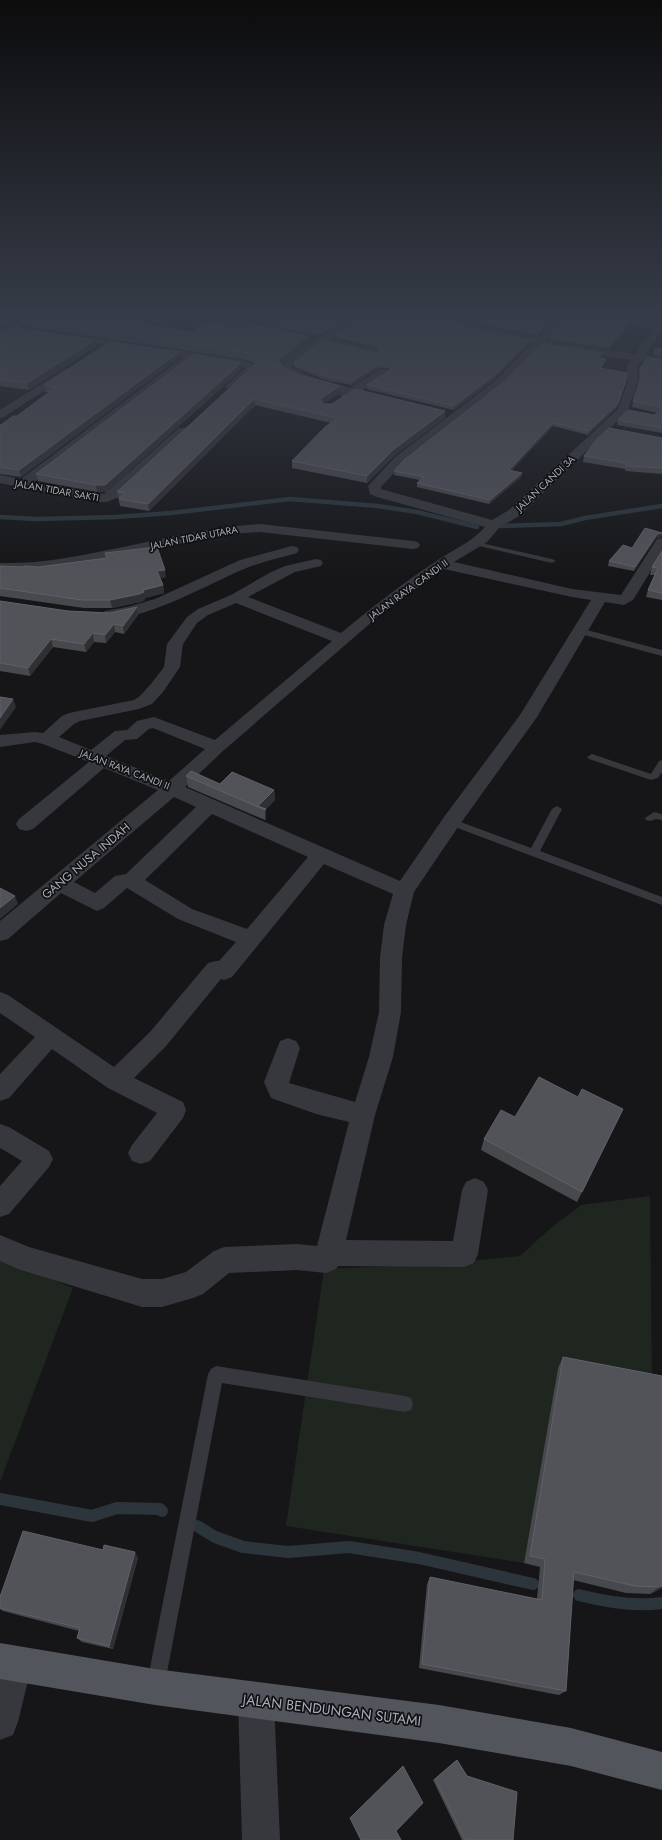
<svg xmlns="http://www.w3.org/2000/svg" width="662" height="1840" viewBox="0 0 662 1840" font-family="Jost,sans-serif">
<style>
.green{fill:#1e261f}
.lines{fill:none;stroke-linecap:round;stroke-linejoin:round}
.stream-far1{stroke:#2c353c;stroke-width:4.5}
.stream{stroke:#2c353c;stroke-width:12}
.service{fill:#37383d;fill-rule:evenodd}
.minor{fill:#37383d;fill-rule:evenodd}
.secondary{fill:#45474d;fill-rule:evenodd}
.primary{fill:#53555c;fill-rule:evenodd}
.wall{fill:#47494d}
.shaded-wall{fill:#2f3033}
.building{fill:#525359;stroke:#5f6168}
.labels{text-anchor:middle;stroke-width:3.5;stroke-linejoin:round;paint-order:stroke}
.far-street-label{font-size:10px;fill:#a8adb8;stroke:#111113}
.street-label{font-size:12px;fill:#a8adb8;stroke:#111113}
.near-street-label{font-size:14px;fill:#a8adb8;stroke:#111113}
</style>
<rect width="100%" height="100%" fill="#161618"/>
<!-- green -->
<path class="green" d="M650 1196 652 1387 558 1368 524 1563 286 1526 324 1269 439 1264 520 1256 552 1227 581 1205Z
M0 1257 73 1288 0 1482Z"/>
<g class="lines">
<!-- stream-far1 -->
<path class="stream-far1" d="M0 517 37 519 116 517 171 513 290 499 378 506 417 512 477 527
M500 526 561 524 585 518 662 506"/>
<!-- stream -->
<path class="stream" d="M0 1499 92 1516 117 1508 160 1509 162 1511
M197 1526 215 1537 243 1547 288 1552 349 1547 419 1558 533 1584
M579 1595C606 1602 634 1607 662 1603"/>
<!-- service -->
<path class="service" d="M472 541 552 559 556 561 552 563 475 545 471 543Z
M577 629H583L662 650V656L577 633Z
M592 754 651 774 659 761 662 760V772L658 778 651 780 589 759 587 757Z
M557 806 562 809 540 851 662 897V905L447 824 446 822 451 819 455 820 531 848 552 809Z
M654 812 662 814V820L656 819 650 821 646 820 645 818Z
M216 1366 405 1396 411 1398 413 1404 411 1410 405 1412 222 1383 165 1683 163 1690 156 1692 149 1690 147 1683 208 1374 211 1369Z"/>
<!-- minor -->
<path class="minor" d="M206 318H227L281 329 286 332 281 335 211 321Z
M355 318H368L332 339 379 350 380 352 379 354 375 355 325 343 311 351 291 367 307 375 350 388 381 369H389L390 371 389 373 361 391 383 396 385 398 383 400 379 401 353 395 346 398 342 397 340 395 342 393C324 388 290 382 279 367L303 347Z
M420 318H441L537 338 557 318H568L546 341 635 354 653 329 612 320 610 318H632L662 326V331L645 355 662 358V364L641 361 637 366 638 382 627 412 519 516 499 528 487 542 454 562 572 589 621 595 657 539 662 538V553L633 600 624 605 605 602 537 717 458 827 414 892 406 925 402 958 401 1012 393 1057 375 1115 346 1240 453 1241 462 1190 466 1182 475 1178 484 1182 488 1190 478 1254 474 1263 464 1267 338 1266 336 1269 326 1273 297 1270 229 1273 203 1294 193 1298 162 1307H142L18 1269 0 1261V1235L29 1247 142 1279H162L186 1272 214 1251 224 1247 297 1244 317 1246 349 1122 316 1114 271 1098 264 1082 280 1041 288 1038 296 1041 300 1048 289 1083 355 1102 369 1057 379 1012 380 958 384 925 393 894 324 864 232 977 224 980 221 979 166 1046 134 1078 183 1102 186 1110 183 1118 150 1161 141 1164 132 1161 128 1153 132 1145 157 1113 108 1088 52 1049 9 1098 0 1101V1074L35 1037 0 1013V992L8 995 114 1067 150 1032 208 963 216 961H219L236 942 178 919 127 888 104 908 97 911 61 893 8 939 0 941V921L158 790 104 768 33 829 26 831 19 829 16 824 19 819 89 762 43 744 35 742 0 747V735L35 732 43 733 62 716 69 713 134 700 140 696 151 684 164 667 167 644 187 617 198 609 231 595 271 572 285 566 316 559 321 560 323 563 321 566 295 572 248 597 341 633C371 608 402 584 435 562 452 550 471 543 485 527L377 497 370 494 368 486 395 457 495 381 532 343 425 321ZM541 346 631 360 627 366 628 382 618 409 509 510 492 520 381 489V487L403 463 503 385ZM444 569 572 597 591 600 520 715 444 817 400 881 185 787 223 751 381 614ZM236 603 332 641 215 740 154 717 137 721 127 730 115 731 91 750 59 737 74 724 80 721 139 709 152 704 163 692 180 667 183 644 197 623 208 615ZM153 728 205 749 169 781 106 756 125 740 137 739 149 729ZM174 797 196 807 126 874 115 876 95 893 74 882ZM212 814 308 857 247 929 192 909 145 880Z
M68 334 242 360 254 364 256 370 235 389 231 390 225 387 245 368 194 359 34 482 104 494 179 428H187L189 431 187 434 119 497 107 502H97L0 483V475L21 479 183 357 64 339 63 337Z
M67 368 72 371 71 373 4 417 0 418V410Z
M260 524 413 541 418 542 420 545 418 548 413 549 260 532 229 534 58 568 27 572 0 571V563C37 564 67 558 103 551 155 541 207 527 260 524Z
M292 546 297 547 299 550 297 553C279 558 261 562 244 569 212 582 138 625 105 617L102 614 105 611 127 607 155 599 240 560Z
M0 1124 9 1127 49 1151 53 1159 49 1167 9 1214 0 1217V1186L22 1161 0 1148Z
M15 1647 27 1652 32 1664 18 1722 13 1735 0 1740V1658L3 1652Z
M256 1683 269 1688 274 1701 280 1840H242L238 1701 243 1688Z"/>
<!-- secondary -->
<path class="secondary" d="M22 318H35L0 339V332Z"/>
<!-- primary -->
<path class="primary" d="M0 1643 155 1669 439 1705 571 1728 662 1752V1790L571 1766 439 1743 155 1705 0 1679Z"/>
</g>
<!-- wall -->
<path class="wall" d="M26 318H153V321L145 325 192 332 308 343 281 364 283 367 299 375 340 393 323 404 445 411V418L394 456 367 483 292 468V461L331 423 255 405 149 511 120 506 117 492 255 364 252 362 242 359 24 326 23 320Z
M289 318H351L319 336 279 328V324Z
M450 318H555L537 336Z
M425 319 530 340 529 344 494 380 454 410 367 389V385L390 370V369L389 368H380L352 385 326 380 294 367V363L375 353 379 352 380 350 379 349 336 338V335Z
M630 322 629 325 609 349 549 340 550 336Z
M0 332 95 340 96 346 29 390 0 386Z
M662 349V357L653 355 654 350Z
M602 357V358L605 362 601 368 627 378 626 382 617 408 588 435 553 426 511 471 522 473 521 477 489 504 417 487V483L420 480 394 475V471Z
M179 358 21 477 0 474V425L17 416 49 392H45L44 385Z
M662 360V433L617 425 618 420 654 415 658 413 632 407 639 381V373L640 368Z
M242 369 106 492H97L38 481 36 474Z
M662 438V474L625 471V469L583 462 584 456Z
M662 532 661 537 656 538 634 571 608 566 609 561 632 548Z
M662 551V600L646 597 648 590 655 575H650L652 567Z
M105 553 166 577 160 578 163 585 164 593 145 598V600L140 602 112 608H84L0 596V566L23 567H39L106 558Z
M0 601 68 611 110 613 137 607 138 615 124 634 115 632 106 643 94 642 86 652 53 647 30 676 0 671Z
M186 776 220 784 274 790 275 800 266 809V820H265L188 787Z
M578 1097 623 1109 618 1120 577 1202 481 1150 484 1139 515 1117Z
M563 1357 662 1376V1588L650 1594 626 1593 573 1580 566 1691 559 1695 419 1668 427 1584 430 1577 537 1599 540 1567 524 1563 558 1368Z
M103 1550 138 1558 113 1649 82 1642 77 1638 79 1631 3 1611 0 1609V1597Z
M457 1760 467 1776 513 1840H462L433 1780 454 1762Z
M403 1766 396 1831 401 1840H361L350 1818Z"/>
<!-- shaded-wall -->
<path class="shaded-wall" d="M8 318H19L0 330V323Z
M146 318H153V321L137 330 136 324Z
M345 318H351L319 336V333Z
M551 318H555L537 336V333Z
M630 322 629 325 609 349 610 345Z
M308 336V343L278 367 277 360Z
M95 340 96 346 29 390 27 383Z
M530 340 529 344 494 380 454 410V406Z
M179 352V358L21 477 19 470Z
M606 359 605 362 599 372 600 368Z
M241 363 242 369 106 492H97L96 485Z
M380 364V368L352 385V381Z
M627 378 626 382 617 408 588 435 589 431Z
M340 386V393L320 406V399Z
M254 399 255 405 149 511 148 504Z
M445 411V418L394 456 367 483V476L394 449Z
M553 423V426L508 474 509 470Z
M522 473 521 477 489 504 490 500Z
M662 533 661 537 656 538 634 571 635 567 657 534Z
M165 570 166 577 158 579 157 571Z
M163 585 164 593 145 598V600L140 602 112 608 110 600Z
M137 607 138 615 124 634 123 626Z
M114 624 115 632 106 643 105 635Z
M93 633 94 642 86 652 84 644Z
M51 639 53 647 30 676 28 668Z
M13 699 16 707 0 730V718Z
M274 790 275 800 266 809V820H265V810L258 806Z
M15 896 18 904 0 919V908Z
M623 1109 618 1120 577 1202 582 1192Z
M135 1552 138 1558 113 1649 109 1646Z
M662 1586V1588L650 1594 659 1587Z"/>
<!-- building -->
<path class="building" d="M0 318H8L0 323Z
M26 318H146L136 324 192 332 205 323 248 329 254 325 308 336 277 360 283 367 299 375 340 386 320 399 323 404H332L355 389 445 411 394 449 367 476 292 461 325 427 338 418 254 399 148 504 119 499 125 493 117 492 257 363V361L252 355 242 352 23 320Z
M289 318H345L319 333 279 324Z
M364 318H424L530 340 494 376 454 406 367 385 390 370 392 366 389 364H380L352 381 326 376 294 363 312 348 325 341 375 353 379 352 381 348 379 345 336 335Z
M468 318H551L537 333Z
M567 318H615L630 322 610 345 550 336Z
M11 327 95 340 27 383 0 380V332Z
M110 342 179 352 19 470 0 467V425H1L13 416H17L56 387 44 385Z
M542 344 603 353 599 358 606 359 600 368 627 373V378L618 404 589 431 553 423 509 470 522 473 490 500 417 483 424 477 394 471 404 460 504 382Z
M655 348 662 349V351L654 350Z
M194 354 241 363 105 485H96L36 474Z
M647 358 662 360V428L618 420 628 410 654 415 662 411 659 407 633 401 641 377 640 368Z
M609 428 662 438V468L626 466V463L584 456 597 439Z
M645 528 662 533 657 534 635 567 609 561 623 545 632 548Z
M157 547 165 570 157 571 163 585 143 590 144 592 139 594 110 600H82L0 588V566L23 567 24 566 39 567 107 558 105 553Z
M662 551V593L648 590 658 568 652 567Z
M0 601 68 611 110 613 137 607 123 626 114 624 105 635 93 633 84 644 51 639 28 668 0 663Z
M0 697 13 699 0 718Z
M191 771 220 784 232 772 274 790 258 806 266 809 265 810 186 776Z
M0 888 15 896 0 908Z
M539 1077 578 1097 582 1089 623 1109 582 1192 484 1139 501 1110 515 1117Z
M563 1357 662 1376V1586L659 1587 635 1586 574 1572 566 1691 422 1664 430 1577 542 1600 545 1559 530 1556Z
M23 1531 103 1550 104 1545 135 1552 109 1646 77 1638 80 1628 0 1608V1597Z
M457 1760 467 1776 517 1792 513 1840H465L435 1779Z
M403 1766 423 1803 396 1831 401 1840H361L350 1818Z"/>
<!-- sky -->
<linearGradient id="sky" x2="0" y2="1"><stop stop-color="#0c0c0d"/><stop offset="0.55" stop-color="#363c48"/><stop offset="1" stop-color="#363c48" stop-opacity="0"/></linearGradient>
<rect width="662" height="576" fill="url(#sky)"/>
<g class="labels">
<!-- far-street labels -->
<g class="far-street-label">
<text transform="translate(545 483) rotate(-43)" y="4">JALAN CANDI 3A</text>
<text transform="translate(57 490) rotate(10)" y="4">JALAN TIDAR SAKTI</text>
<text transform="translate(194 537) rotate(-11)" y="4">JALAN TIDAR UTARA</text>
<text transform="translate(408 589) rotate(-36)" y="4">JALAN RAYA CANDI II</text>
<text transform="translate(125 769) rotate(21)" y="4">JALAN RAYA CANDI II</text>
</g>
<!-- street labels -->
<g class="street-label">
<text transform="translate(86 861) rotate(-40)" y="4">GANG NUSA INDAH</text>
</g>
<!-- near-street labels -->
<g class="near-street-label">
<text transform="translate(332 1710) rotate(7)" y="5">JALAN BENDUNGAN SUTAMI</text>
</g>
</g>
</svg>
